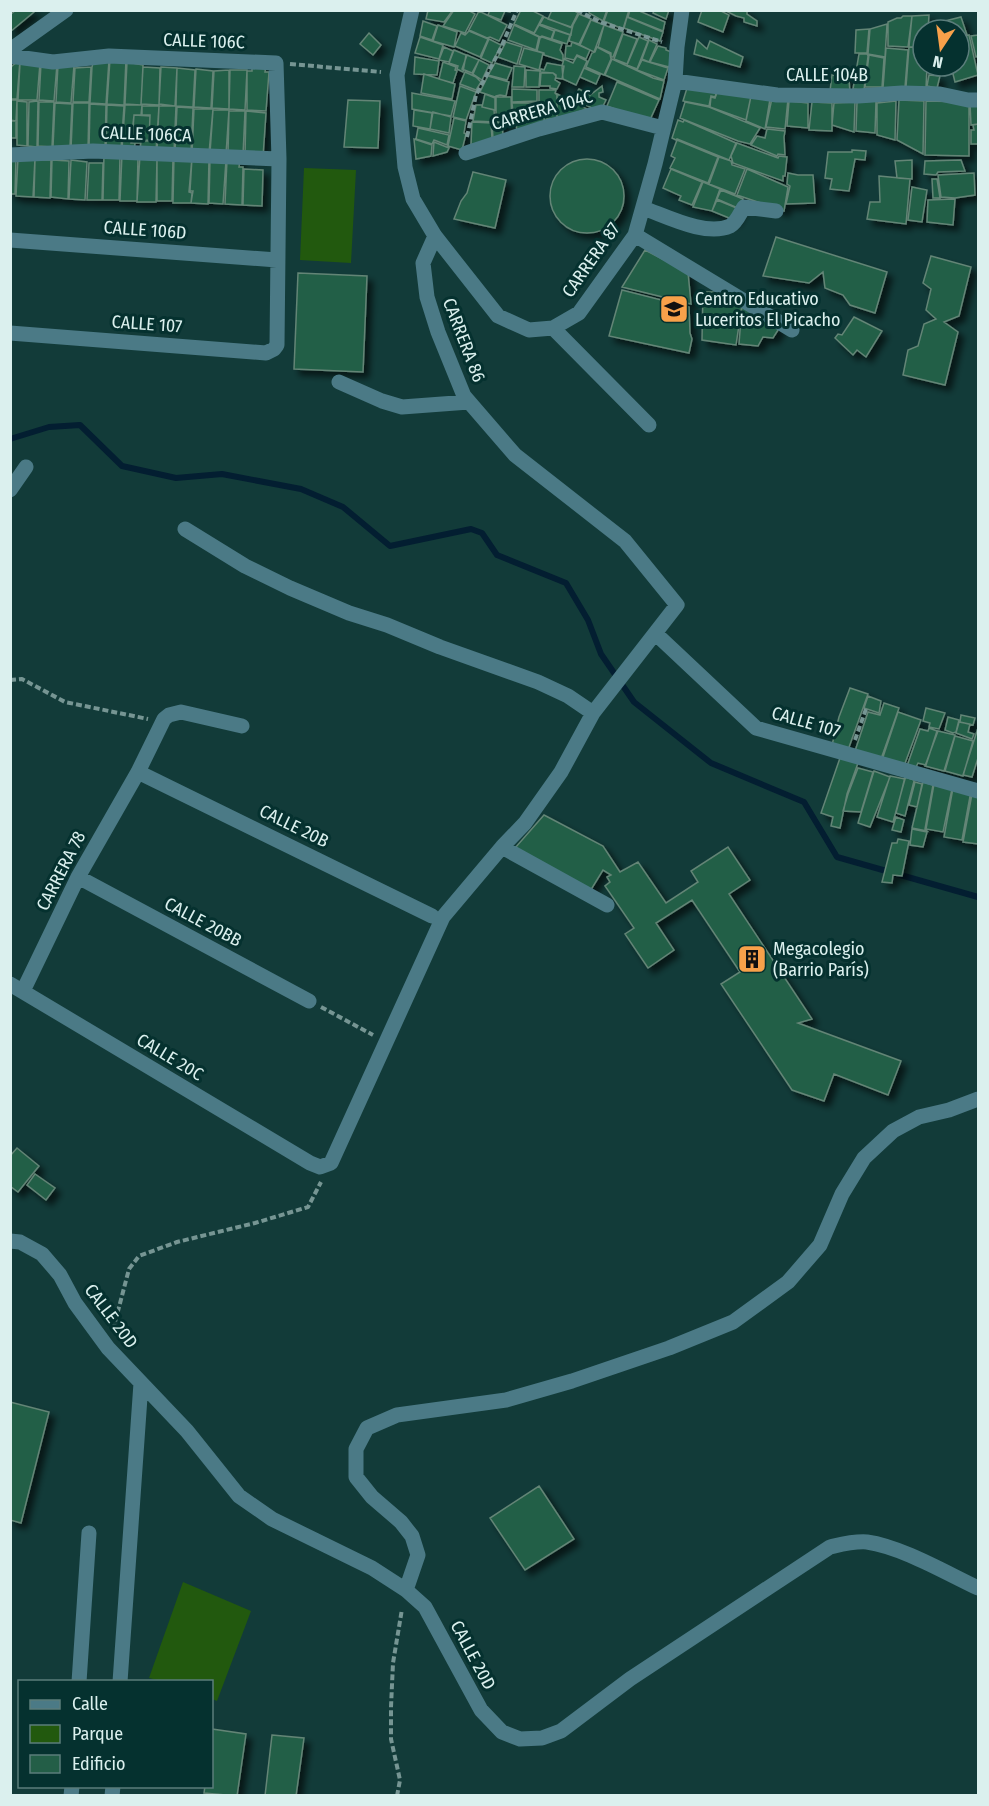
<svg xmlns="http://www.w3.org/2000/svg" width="989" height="1806" viewBox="0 0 989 1806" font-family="'Fira Sans Condensed',sans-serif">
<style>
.green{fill:#22590e}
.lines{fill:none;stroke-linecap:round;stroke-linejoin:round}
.stream{stroke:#031e31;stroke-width:6}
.building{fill:#235e47;stroke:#638576;stroke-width:1.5;filter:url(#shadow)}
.path{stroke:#769593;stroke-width:4;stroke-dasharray:6 3;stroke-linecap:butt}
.minor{stroke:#4b7a86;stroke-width:15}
.labels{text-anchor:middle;stroke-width:6;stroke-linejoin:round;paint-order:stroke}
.street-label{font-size:18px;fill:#dbf0ee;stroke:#05312f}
.poi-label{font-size:18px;fill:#dbf0ee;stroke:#05312f;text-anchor:start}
</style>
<defs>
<filter id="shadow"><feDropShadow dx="5.5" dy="5.5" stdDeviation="3" flood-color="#0009"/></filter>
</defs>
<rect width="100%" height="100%" fill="#123b39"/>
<!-- green -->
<path class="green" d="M304 168 356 170 351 263 300 260Z
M183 1582 251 1611 217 1701 212 1699V1682L161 1681 149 1678Z"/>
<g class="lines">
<!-- stream -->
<path class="stream" d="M10 439 49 427 80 425 122 466 176 478 222 474 301 489 343 507 390 546 471 529 482 533 497 555 566 583 588 620 601 654 634 702 711 763 804 802 837 857 978 897"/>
</g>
<!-- building -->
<path class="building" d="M16 10H33L34 12 10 32V15Z
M428 10H453L444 22 426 19Z
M454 10H468L475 14 465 33 443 26Z
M490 10H510V12L505 11 501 20 488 15Z
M521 10H531L543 16 534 33 514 24Z
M552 10H573L578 13 571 27 548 19Z
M590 10H607L603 21 589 13Z
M608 10H629L623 29 604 21Z
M630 10H637L665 22 663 31 628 17Z
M654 10H669L666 19 653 13Z
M702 10H719L729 15 723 32 698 22Z
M724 10H747V14L757 21V26L744 22V18L736 16Z
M479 11 507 25 499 41 490 37 487 38 469 30Z
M579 14 591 19 579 44 569 41 573 25Z
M929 15 928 30H923V47H909L912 16Z
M903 16H912L908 47 888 46V22L897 18H901Z
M544 17 572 28 571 35 540 24Z
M627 17 663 32 660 41 624 28Z
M961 17 967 35 959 37V30H935L933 24Z
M591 20 604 25 594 52 580 45Z
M423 21 437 26 432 40 420 36Z
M887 24 885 57 868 54 870 29Z
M438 25 457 32 454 47 433 41Z
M514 25 539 37 536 50 508 40Z
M539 25 554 31 551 39 542 36 540 37 534 34Z
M604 25 623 32 613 57H611V53L598 47Z
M869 29 867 53H855L856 30Z
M555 30 570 35 567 44 552 39Z
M469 31 488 39 480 57 455 46 461 33 465 35Z
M369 33 381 45 373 55 360 44Z
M623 34 637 39 627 64 614 59Z
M969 35 978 75 955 82 951 66H959V38Z
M978 35V56L976 57 971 36Z
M420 37 443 45 439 59 415 53Z
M542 37 562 44 560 50 563 55V61L544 55V53L537 51 540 38Z
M639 37 648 41 637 69 627 65Z
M489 39 501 45 492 63 481 58Z
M649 40 657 44 649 62 642 59Z
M697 40 707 49 710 41 743 57 740 67 694 54Z
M506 42 522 47 517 64 498 57Z
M572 42 590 50 586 59 577 55 574 60 565 58 566 46H571Z
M658 46 666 48V50L674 53 669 67 650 62Z
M444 47 453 51 449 62 439 60Z
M597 47 610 54 611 59 604 75 586 67 592 53 595 52Z
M909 47 923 48V66H927L926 88 906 87Z
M524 48 543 53 539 70 519 64Z
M886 48 908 50 905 87 883 88Z
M454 50 466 55 463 72 457 69 458 66 449 63Z
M859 54H867L868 56 864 90 853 89Z
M467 55 479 60 472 73 462 69Z
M869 55 884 58 882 87H865Z
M577 56 587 61 576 85 563 79 562 66 564 59 573 63Z
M415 57 439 61 437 75 414 74Z
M94 59 109 60 106 104 90 103 92 67Z
M110 59H126L124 105 107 104Z
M612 59 653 78 664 81 660 99 605 75Z
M20 60 17 99H10V70L12 66Z
M479 60 489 65 482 80 473 74Z
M642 60 668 68 664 80 637 70Z
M127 62 143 65 141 105 125 104Z
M443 62 456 67 455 70 457 71 453 83 439 79Z
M20 63H40L37 100H18Z
M495 63 512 68 507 80 488 75Z
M547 63 564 66 562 79 556 78V75L553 73 540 72 541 69 544 70Z
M41 64H57L54 101 39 100Z
M58 65H74L71 103 56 102Z
M252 65H266L265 72H269L266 111 247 110V71H252Z
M514 66 525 67 524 87H512Z
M91 67 89 102H73L75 68Z
M143 67 160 68 159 105 141 104Z
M161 67 177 68 175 106 159 104Z
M177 68 195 70 193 107 176 106Z
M584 68 600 75 596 84 580 77Z
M196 69 213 71 211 108 194 107Z
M229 70V109L212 108 214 71Z
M230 70H247L245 110 229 109Z
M526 70 540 71 539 87H526Z
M465 72 476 77 481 82 476 90 460 84Z
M541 73H553L556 76 555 80 560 83 557 89 550 88V86H540Z
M424 74 455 84 452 99 421 93Z
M832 75 849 79 850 93 830 91Z
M929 75 940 76 937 88 927 86Z
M488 76 509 82 506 96 500 95 496 96 495 97 480 92Z
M617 82 659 100 649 122 607 106Z
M460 86 476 92 466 120 453 117Z
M602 86 603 92 599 93V97L606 100 603 106 596 110 573 99 579 89 590 95Z
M687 88 717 90 715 97 711 96 709 106 683 101Z
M512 89 537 90V101L512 102Z
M539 90H556L555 93 557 95V119H547L545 121 539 108Z
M718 90 751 96 746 120 710 107 711 97 715 98Z
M412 93 455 101 451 116 412 109Z
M485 94 495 98V110L482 107Z
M557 94 587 109 557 119Z
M751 96 770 99 765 129 746 121Z
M496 97H511L512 122H496Z
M772 98 788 99 785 129 766 127Z
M10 100H17L16 121 10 120Z
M348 100 380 101 378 148 344 147Z
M899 100 924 101 923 154 897 140Z
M17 101 27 102V146L17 145Z
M38 101 37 147 28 146 29 102Z
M789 101 808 103V128L787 126Z
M876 101 875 133 856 131 857 102Z
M896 101 895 140 877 135V103Z
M926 101 969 102V156L925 155Z
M39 102H54L52 147 38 146Z
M685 102 709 107 760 128 750 144 738 141 680 118Z
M812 102 832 103V131L809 130Z
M855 102 854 132 832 125 834 103Z
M978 102V124L971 125 970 103Z
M55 103 72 104 70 147H53Z
M73 103H89L88 150 71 149Z
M512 103H536L539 111 513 112Z
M90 104 106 105 105 150 89 149Z
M107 105 124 106 121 149H106Z
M125 105H142L141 115H134L131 143H135L134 150 122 149Z
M476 105H482V107L494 110 495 122 473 121Z
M142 106H159L156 151H140L141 141H149L150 115H142Z
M159 106H176L174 152 157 151Z
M177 107 193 108 191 153 175 152Z
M194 109H213L209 153H192Z
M213 110H229L226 154 210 153Z
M414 110 432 113 430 129 413 126Z
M229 111H245L243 155 228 154Z
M246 111 266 113 263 157 245 155Z
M433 112 451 117 449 133 430 129Z
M540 112 545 121 517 131 515 114Z
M134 115 150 116 149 140 140 141V143H132Z
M454 118 466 121 464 133 466 134 462 150 448 146Z
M678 120 683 122 684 120 736 143 729 160 677 139 676 140 672 138Z
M10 121H16V138H10Z
M472 122 491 123 492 139 471 145Z
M492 122 502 123 503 136 493 139Z
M978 124V144H971V130H974L973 125Z
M418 128 449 135 447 145 434 140 432 144 416 139Z
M767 129 785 131 784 137 785 155 778 154 777 156 751 145 757 136 765 138Z
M414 139 432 145 431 156 416 159Z
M677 140 718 157 708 183 670 168 675 158 671 156Z
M434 142 449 148 447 152 433 156Z
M737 143 778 158 779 156 787 157 785 176H783V181L733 163 731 156Z
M852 150 866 151 865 160 855 159 849 191 830 189 832 179 825 178 828 152H852Z
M104 154 120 155 119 200H103Z
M122 154 138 156 137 201H120Z
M140 155 157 157 156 202H137Z
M157 156 173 157 172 201H157Z
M174 156 192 157 189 192 192 193 191 203H173Z
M10 157H16L15 194H10Z
M719 157 731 161 732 165 745 169 735 194 709 184Z
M18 158H35L33 197 16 196Z
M192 158H209L208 204 191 203 193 191H190Z
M210 159 226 160 223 204 209 203Z
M550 196a37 37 0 1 1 74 0a37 37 0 1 1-74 0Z
M35 160H51L50 198 34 197Z
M52 160 69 161 68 199 51 197Z
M71 160 87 162 85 200 69 199Z
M227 160H240L239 167H243L242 205 225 204Z
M912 160V179L897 178 895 161Z
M961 160 965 171 938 172 936 175 924 174 925 161Z
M89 163H103L102 200H87Z
M244 169 263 170 262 206 243 205Z
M671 169 702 182 692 205 679 200 681 196 663 188Z
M747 169 788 187 784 211 737 195Z
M473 172 506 180 495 228 454 219 461 201 467 193Z
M788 173 798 175H813L815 203 786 204 790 186 787 184Z
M974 173 975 195 955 198 941 197 938 175Z
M879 176 910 179 906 224 867 219 870 202H880Z
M932 179H937L940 198H933Z
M703 182 720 189 712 211 693 207Z
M912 187 927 190 922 222 908 220Z
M721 190 743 199 740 209 717 199Z
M955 199 953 225 927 222 928 200Z
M717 200 739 209 734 220 712 211Z
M776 237 887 272 875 313 850 305 843 295 825 288 823 272 809 283 763 276Z
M645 250 688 272 691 304 622 287Z
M931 256 971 267 959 316 944 322 958 332 945 385 903 375 908 350 918 346 924 324 936 319 926 310 931 289 923 283Z
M298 273 367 276 363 372 294 369Z
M622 290 689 307 690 333 692 339 689 353 609 336Z
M703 292H713L742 305 736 345 702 340Z
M742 305 780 327 773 338 763 337 758 346 739 344Z
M854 317 882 331 866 357 857 350 853 355 835 338 838 334 842 335Z
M850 688 868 694 848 750 832 745 839 717Z
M868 696 881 701 879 713 864 708Z
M884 703 899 708 881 759 855 751 868 712 880 715Z
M926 708 945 713 939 729 929 727 930 723 923 721Z
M898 712 921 720 904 766 882 760Z
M961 715 975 718 973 725 960 722Z
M948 717 959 720 956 732 953 733 945 730Z
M959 722 970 724 968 732 974 734 972 739 956 733Z
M929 728 937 731 926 765 918 763 915 769 907 766 920 729 928 731Z
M978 728V758L972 777 963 775Z
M938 731 955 735 944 771 925 766Z
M955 736 973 741 963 776 945 771Z
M840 758 858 763 847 794 840 828 831 826 833 817 821 813Z
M858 768 873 772 861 812 843 811 848 794Z
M874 771 890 777 870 827 858 823Z
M890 776 905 779 893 822 877 817Z
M905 777 914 780V781L905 816 896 813Z
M915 782 922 784 917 807 909 805Z
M923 782 933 785 925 829 927 831 912 828Z
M934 784 952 789 943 832 926 829Z
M953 788 971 791 962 840 944 837Z
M972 794 978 795V844L963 842Z
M544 815 603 846 620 872 638 862 666 903 698 882 691 871 728 847 750 880 729 894 812 1019 798 1023 901 1061 888 1095 834 1074 824 1101 792 1090 721 984 740 972 692 900 656 923 674 950 648 968 625 934 634 928 605 886 610 882 607 877 611 875 603 870 589 893 515 848Z
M896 817 904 820 901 832 892 830Z
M912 829 927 832 923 847 910 845Z
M898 839 909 841 902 876 893 875 892 883 882 882 892 843H897Z
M17 1148 39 1166 18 1192 10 1186V1156Z
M35 1174 55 1188 46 1200 27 1185Z
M10 1402 49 1412 21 1523 10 1520Z
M539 1486 574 1539 525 1570 490 1518Z
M212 1729 246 1734 237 1796 204 1793 205 1786H212Z
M272 1735 304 1738 296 1796H265Z"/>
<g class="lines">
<!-- path -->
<path class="path" d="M577 10 600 22 662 42
M290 64 381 72
M467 137 476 95 500 50 517 10
M10 680 22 679 65 702 148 719
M855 740 866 709
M321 1007 373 1035
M113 1330 129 1269 139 1256 177 1242 255 1223 308 1207 321 1182
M397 1796 400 1780 391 1739V1707L393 1663 402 1609"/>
<!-- minor -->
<path class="minor" d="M412 10 397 75 405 167 413 199 435 236 498 316 529 330 553 328 579 313 635 235 655 164 675 81 677 47 682 10
M10 50 66 10
M10 56 53 62 109 56 276 63 279 159 277 345 274 349 266 353 10 333
M675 81 777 95 858 96 902 93 940 94 968 100H978
M466 153 539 129 602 112 663 128
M10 155 93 151 279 159
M643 208C666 216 706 237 730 226 737 222 740 213 744 207L776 211
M635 235 792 330
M10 240 277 260
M553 328 649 425
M339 382 382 401 402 407 469 402
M10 490 26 467
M185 529 245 566 290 588 349 613 387 625 440 647 538 682 568 696 593 713
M656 634 756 728 978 791
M138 772 432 916
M502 847 607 905
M78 877 309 1001
M10 984 310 1163 320 1167 331 1163 443 917 502 847 525 823 561 772 593 713 677 605 625 541 515 455 464 396 438 332 427 297 423 263 435 236
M23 991 78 877 138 772 164 719 169 715 181 712 242 726
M10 1241 20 1242 42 1254 60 1275 75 1303 108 1348 187 1431 239 1496 272 1519 372 1568 406 1590 425 1607 481 1710 502 1732 520 1739 542 1738 561 1731 630 1679 830 1547C843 1544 854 1541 867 1542 902 1547 946 1573 978 1588
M406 1590 418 1555 412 1536 401 1522 372 1497 356 1477V1449L367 1428 397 1415 506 1400 572 1381 669 1348 733 1322 788 1282 820 1245 842 1194 864 1158 893 1131 919 1117 949 1110 978 1099
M79 1682 89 1533
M120 1682 141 1383
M71 1796 72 1786
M112 1796 113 1786"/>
</g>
<!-- icons -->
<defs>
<g id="school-square" transform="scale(1.5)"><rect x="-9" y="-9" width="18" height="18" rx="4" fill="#f8a14a" stroke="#05312f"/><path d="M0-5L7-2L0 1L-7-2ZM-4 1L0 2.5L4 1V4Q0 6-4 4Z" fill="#111"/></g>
<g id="building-square" transform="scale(1.5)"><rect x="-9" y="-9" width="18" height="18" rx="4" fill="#f8a14a" stroke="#05312f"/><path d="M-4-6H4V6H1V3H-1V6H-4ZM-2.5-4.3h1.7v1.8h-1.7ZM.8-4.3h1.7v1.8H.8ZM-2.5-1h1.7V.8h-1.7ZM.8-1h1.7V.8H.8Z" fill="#111"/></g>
</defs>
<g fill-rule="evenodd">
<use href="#school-square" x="674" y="309"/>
<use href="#building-square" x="752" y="959"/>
</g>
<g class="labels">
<!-- street labels -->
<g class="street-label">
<text transform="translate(204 41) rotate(2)" y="6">CALLE 106C</text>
<text x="827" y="81">CALLE 104B</text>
<text transform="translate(542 110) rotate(-16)" y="6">CARRERA 104C</text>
<text transform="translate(146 134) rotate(2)" y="6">CALLE 106CA</text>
<text transform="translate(145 230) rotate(4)" y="6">CALLE 106D</text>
<text transform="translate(591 260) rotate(-55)" y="6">CARRERA 87</text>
<text transform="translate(147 324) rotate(4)" y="6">CALLE 107</text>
<text transform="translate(464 340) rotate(69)" y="6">CARRERA 86</text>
<text transform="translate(806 722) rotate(16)" y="6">CALLE 107</text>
<text transform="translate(294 826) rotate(26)" y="6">CALLE 20B</text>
<text transform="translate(61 871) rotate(-63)" y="6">CARRERA 78</text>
<text transform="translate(203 922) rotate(28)" y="6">CALLE 20BB</text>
<text transform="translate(170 1057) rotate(31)" y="6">CALLE 20C</text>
<text transform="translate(111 1316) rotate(53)" y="6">CALLE 20D</text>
<text transform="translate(473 1655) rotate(62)" y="6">CALLE 20D</text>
</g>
<!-- poi labels -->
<g class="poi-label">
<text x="695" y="305">Centro Educativo<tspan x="695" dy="21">Luceritos El Picacho</tspan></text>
<text x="773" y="955">Megacolegio<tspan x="773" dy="21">(Barrio París)</tspan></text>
</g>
</g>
<!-- border -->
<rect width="989" height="1806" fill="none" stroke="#dbf0ee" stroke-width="24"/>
<!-- legend -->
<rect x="18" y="1680" width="195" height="108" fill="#05312f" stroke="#5b7d7b" stroke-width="1.5"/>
<rect x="30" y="1700" width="30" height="9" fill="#4b7a86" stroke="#5b7d7b" stroke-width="1.5"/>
<text x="72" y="1710" font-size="18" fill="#dbf0ee">Calle</text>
<rect x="30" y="1725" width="30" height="18" fill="#22590e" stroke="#5b7d7b" stroke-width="1.5"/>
<text x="72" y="1740" font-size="18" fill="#dbf0ee">Parque</text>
<rect x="30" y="1755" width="30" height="18" fill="#235e47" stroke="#5b7d7b" stroke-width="1.5"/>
<text x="72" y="1770" font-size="18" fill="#dbf0ee">Edificio</text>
<!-- north arrow -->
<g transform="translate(941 48) rotate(193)"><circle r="28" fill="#05312f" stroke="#5b7d7b" stroke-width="1.5"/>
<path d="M0-4.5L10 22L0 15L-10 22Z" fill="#f8a14a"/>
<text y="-9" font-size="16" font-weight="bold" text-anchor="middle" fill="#dbf0ee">N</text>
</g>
</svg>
